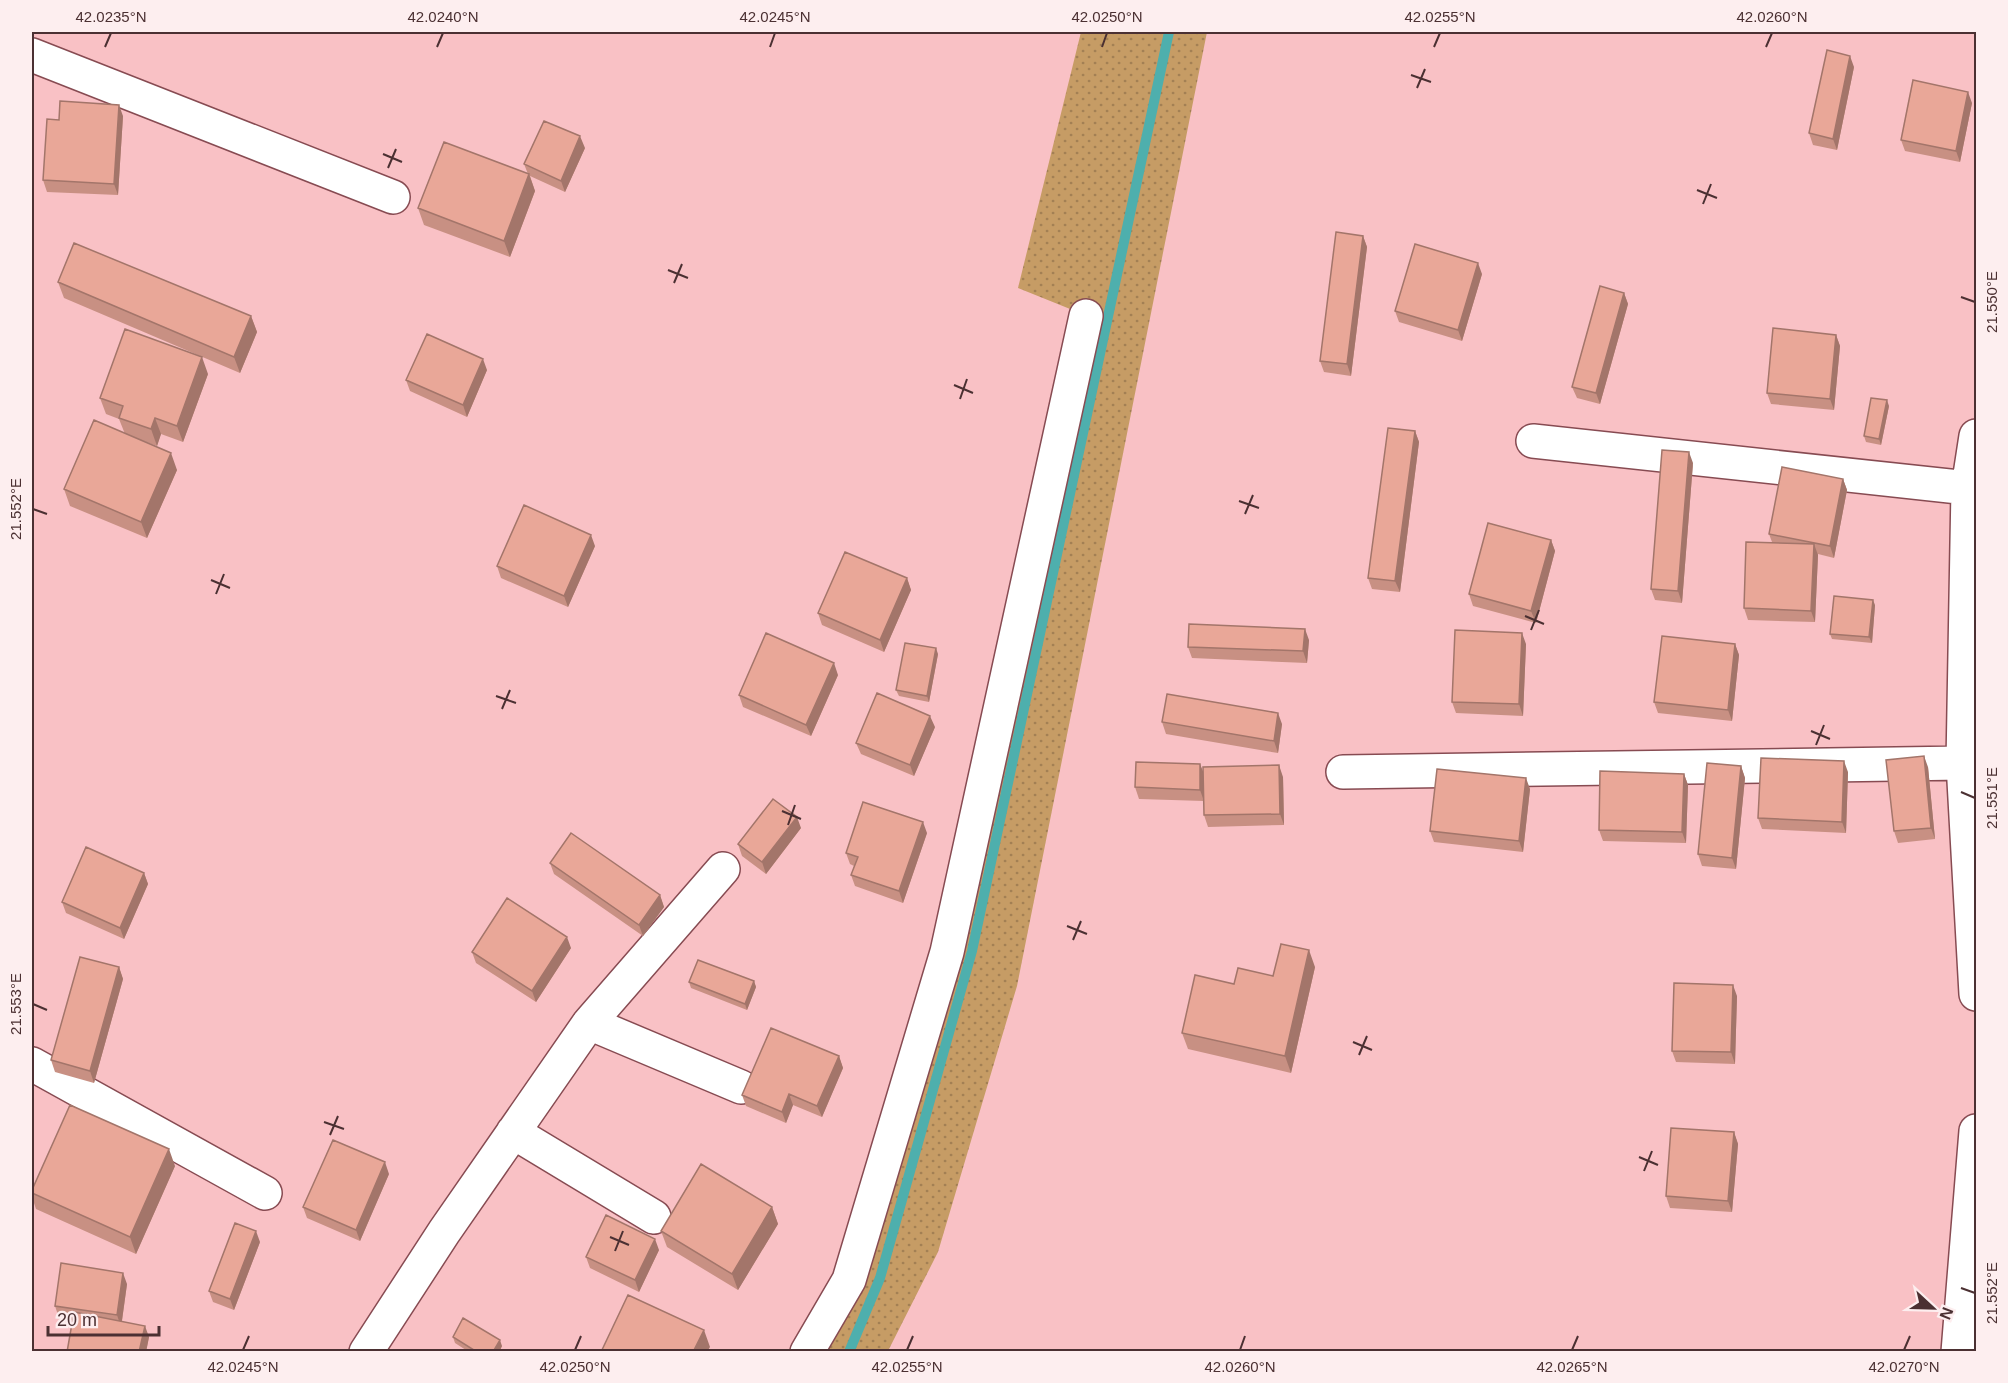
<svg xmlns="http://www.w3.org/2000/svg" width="2008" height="1383" viewBox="0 0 2008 1383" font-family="Arial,sans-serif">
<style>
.grass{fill:url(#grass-dots)}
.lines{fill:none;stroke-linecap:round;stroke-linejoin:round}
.stream{stroke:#4eafad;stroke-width:10}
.minor-casing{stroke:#874b52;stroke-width:36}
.minor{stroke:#fff;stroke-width:33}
.wall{fill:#c89083}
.shaded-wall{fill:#a3756a}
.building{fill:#e9a798;stroke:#a3756a;stroke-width:1.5}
.ticks{fill:none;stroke:#4b3032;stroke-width:2}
.neatline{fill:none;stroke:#4b3032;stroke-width:2}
.ticks-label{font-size:15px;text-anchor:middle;fill:#4b3032}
</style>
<defs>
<pattern id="grass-dots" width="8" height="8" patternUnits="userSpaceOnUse" patternTransform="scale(1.5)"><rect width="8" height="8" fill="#c69c65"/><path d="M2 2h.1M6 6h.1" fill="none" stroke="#a38054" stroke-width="1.8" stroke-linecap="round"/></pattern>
</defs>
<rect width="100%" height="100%" fill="#f9c1c5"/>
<!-- grass -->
<path class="grass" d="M1081 32H1207L1017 986 938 1252 888 1351 807 1352 947 952 1085 315 1018 288Z"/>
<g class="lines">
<!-- stream -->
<path class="stream" d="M849 1352 880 1278 972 951 1169 32"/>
<!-- minor casing -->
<g class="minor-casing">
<path id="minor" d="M32 55 393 197
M1976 436 1968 488 1963 763 1976 994
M1533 441 1968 488
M1343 772 1963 763
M589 1023 741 1087
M32 1064 265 1193
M513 1132 654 1217
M366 1352 444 1232 589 1023 723 869
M807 1352 849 1280 947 952 1086 316
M1958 1352 1976 1131"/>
</g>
<!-- minor -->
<use href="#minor" class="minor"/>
</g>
<!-- wall -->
<path class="wall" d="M1854 67 1837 150 1813 145 1809 133Z
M1972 103 1960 162 1905 151 1901 140Z
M123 116 118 195 47 192 43 180 59 120Z
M585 148 565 192 530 176 535 191 510 257 424 225 418 208 528 174 524 164Z
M1363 236 1367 247 1351 376 1324 372 1320 361Z
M1482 274 1462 341 1399 322 1395 311Z
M58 282 251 316 257 332 240 373 64 298Z
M1624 293 1628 304 1600 404 1577 398 1572 387Z
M1836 335 1840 346 1834 410 1771 404 1767 393Z
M487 370 467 417 410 391 406 380Z
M208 374 183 442 161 434 157 446 130 436 177 470 147 538 70 506 64 489 125 434 119 419 106 414 100 398Z
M1889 406 1881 445 1866 442 1864 436Z
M1415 431 1419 442 1400 592 1372 589 1368 578Z
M1693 463 1682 603 1655 600 1651 589Z
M1843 479 1847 490 1834 558 1818 554 1815 622 1748 620 1744 608 1772 542 1769 534Z
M1551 540 1555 551 1536 623 1473 606 1469 594Z
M595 546 568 607 501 578 497 566Z
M907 578 911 590 884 652 822 625 818 613Z
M1875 605 1872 643 1832 639 1830 634Z
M1309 640 1307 663 1192 658 1188 647Z
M1526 644 1523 716 1456 713 1452 702Z
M1735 644 1739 655 1732 721 1658 713 1654 702Z
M938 654 929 702 899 696 896 690Z
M838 675 811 736 743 707 739 695Z
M1162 722 1282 724 1278 753 1166 734Z
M935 727 914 776 861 754 856 743Z
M1741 766 1745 778 1736 869 1702 866 1698 854Z
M1928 767 1935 839 1898 843 1894 831Z
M1203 771 1283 777 1284 825 1208 827 1204 815V801L1139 799 1135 787Z
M1848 772 1846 833 1762 829 1758 818Z
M1684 774 1688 785 1686 843 1603 841 1599 830Z
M1530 789 1523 852 1434 842 1430 831Z
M801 828 766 874 742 856 738 844Z
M927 833 903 903 855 886 851 875 854 866 850 864 846 853Z
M550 863 660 895 664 907 643 936 554 874Z
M144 873 148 884 124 939 66 913 62 902Z
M571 948 536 1002 476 963 472 952Z
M119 967 123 979 94 1083 55 1072 51 1060Z
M1315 967 1291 1073 1188 1049 1182 1033 1234 984Z
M754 981 756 987 747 1010 691 988 689 982Z
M1737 996 1735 1064 1676 1062 1672 1051Z
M839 1056 843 1068 822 1117 793 1105 786 1123 746 1106 742 1095Z
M1734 1132 1738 1144 1732 1212 1670 1208 1666 1196Z
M175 1166 136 1254 36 1209 32 1197V1190Z
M389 1174 360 1241 307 1218 303 1207Z
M772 1207 778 1224 738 1290 667 1247 661 1231Z
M260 1242 234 1310 213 1302 209 1291Z
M659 1250 639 1292 590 1268 586 1257Z
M127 1284 122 1321 149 1337 146 1352H67L73 1320 59 1318 55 1306Z
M453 1337 502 1346 499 1352H469L455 1343Z"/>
<!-- shaded-wall -->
<path class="shaded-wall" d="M1850 56 1854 67 1837 150 1833 139Z
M1968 92 1972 103 1960 162 1956 151Z
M119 105 123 116 118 195 114 184Z
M580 136 585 148 565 192 561 181Z
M529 174 535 191 510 257 504 241Z
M1363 236 1367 247 1351 376 1347 364Z
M1478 263 1482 274 1462 341 1458 330Z
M1624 293 1628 304 1600 404 1596 393Z
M251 316 257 332 240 373 234 357Z
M1836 335 1840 346 1834 410 1830 399Z
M202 357 208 374 183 442 177 426Z
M483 359 487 370 467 417 463 405Z
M1887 400 1889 406 1881 445 1879 439Z
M155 418 161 434 157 446 151 429Z
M1415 431 1419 442 1400 592 1395 581Z
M1689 452 1693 463 1682 603 1678 591Z
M171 453 177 470 147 538 141 522Z
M1843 479 1847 490 1834 558 1830 546Z
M591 535 595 546 568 607 564 596Z
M1551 540 1555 551 1536 623 1531 611Z
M1814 544 1818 555 1815 622 1811 611Z
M907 578 911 590 884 652 880 640Z
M1873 600 1875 605 1872 643 1869 637Z
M1305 629 1309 640 1307 663 1303 651Z
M1522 633 1526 644 1523 716 1519 704Z
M1735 644 1739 655 1732 721 1728 710Z
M936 648 938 654 929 702 927 696Z
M834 663 838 675 811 736 806 725Z
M1278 713 1282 724 1278 753 1274 741Z
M930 716 935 727 914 776 910 765Z
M1924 756 1928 767 1935 839 1931 828Z
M1844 761 1848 772 1846 833 1842 822Z
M1200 764 1205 776 1204 801 1200 790Z
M1279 765 1283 777 1284 825 1280 814Z
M1741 766 1745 778 1736 869 1732 858Z
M1684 774 1688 785 1686 843 1682 832Z
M1526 778 1530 789 1523 852 1519 841Z
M797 817 801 828 766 874 762 862Z
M923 822 927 833 903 903 899 891Z
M144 873 148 884 124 939 120 928Z
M660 895 664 907 643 936 639 925Z
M567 937 571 948 536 1002 532 991Z
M1309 950 1315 967 1291 1073 1285 1056Z
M119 967 123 979 94 1083 90 1071Z
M754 981 756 987 747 1010 745 1004Z
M1733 985 1737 996 1735 1064 1731 1052Z
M839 1056 843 1068 822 1117 817 1106Z
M789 1094 793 1105 786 1123 782 1112Z
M1734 1132 1738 1144 1732 1212 1728 1201Z
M169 1149 175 1166 136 1254 130 1237Z
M385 1162 389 1174 360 1241 356 1230Z
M772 1207 778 1224 738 1290 732 1274Z
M256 1231 260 1242 234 1310 230 1299Z
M655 1239 659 1250 639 1292 635 1280Z
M123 1273 127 1284 121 1327 117 1315Z
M145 1326 149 1337 146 1352H139Z
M704 1330 710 1347 707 1352H693Z
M500 1340 502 1346 499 1352H493Z"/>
<!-- building -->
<path class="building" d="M1827 50 1850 56 1833 139 1809 133Z
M1913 80 1968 92 1956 151 1901 140Z
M60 101 119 105 114 184 43 180 47 119 59 120Z
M544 121 580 136 561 181 524 164Z
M444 142 529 174 504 241 418 208Z
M1336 232 1363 236 1347 364 1320 361Z
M74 243 251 316 234 357 58 282Z
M1415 244 1478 263 1458 330 1395 311Z
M1600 286 1624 293 1596 393 1572 387Z
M1773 328 1836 335 1830 399 1767 393Z
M125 329 202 357 177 426 155 418 151 429 119 418 123 406 100 398Z
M427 334 483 359 463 405 406 380Z
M1871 398 1887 400 1879 439 1864 436Z
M94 420 171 453 141 522 64 489Z
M1388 428 1415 431 1395 581 1368 578Z
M1662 450 1689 452 1678 591 1651 589Z
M1782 467 1843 479 1830 546 1769 534Z
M524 505 591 535 564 596 497 566Z
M1488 523 1551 540 1531 611 1469 594Z
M1746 542 1814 544 1811 611 1744 608Z
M845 552 907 578 880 640 818 613Z
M1834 596 1873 600 1869 637 1830 634Z
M1189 624 1305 629 1303 651 1188 647Z
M1455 630 1522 633 1519 704 1452 702Z
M766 633 834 663 806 725 739 695Z
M1662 636 1735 644 1728 710 1654 702Z
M905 643 936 648 927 696 896 690Z
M877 693 930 716 910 765 856 743Z
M1167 694 1278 713 1274 741 1162 722Z
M1924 756 1931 828 1894 831 1886 760Z
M1761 758 1844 761 1842 822 1758 818Z
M1136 762 1200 764V790L1135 787Z
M1707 763 1741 766 1732 858 1698 854Z
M1279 765 1280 814 1204 815 1203 767Z
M1437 769 1526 778 1519 841 1430 831Z
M1600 771 1684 774 1682 832 1599 830Z
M773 799 797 817 762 862 738 844Z
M863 802 923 822 899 891 851 875 858 857 846 853Z
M571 833 660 895 639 925 550 863Z
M86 847 144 873 120 928 62 902Z
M507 898 567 937 532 991 472 952Z
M1281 944 1309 950 1285 1056 1182 1033 1195 975 1234 984 1238 968 1273 976Z
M80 957 119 967 90 1071 51 1060Z
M698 960 754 981 745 1004 689 982Z
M1674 983 1733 985 1731 1052 1672 1051Z
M771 1028 839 1056 817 1106 789 1094 782 1112 742 1095Z
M70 1105 169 1149 130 1237 32 1193V1190Z
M1671 1128 1734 1132 1728 1201 1666 1196Z
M333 1140 385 1162 356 1230 303 1207Z
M701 1164 772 1207 732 1274 661 1231Z
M606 1215 655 1239 635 1280 586 1257Z
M235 1223 256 1231 230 1299 209 1291Z
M61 1263 123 1273 117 1315 55 1306Z
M628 1295 704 1330 693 1352H601Z
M74 1312 145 1326 139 1352H67Z
M463 1318 500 1340 493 1352H477L453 1337Z"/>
<!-- ticks -->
<path class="ticks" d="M105 47 111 33M437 47 443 33M770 47 775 33M1102 47 1107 33M1434 47 1440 33M1766 47 1772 33M1411 75 1431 82M1417 88 1425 69M383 154 402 162M388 168 396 149M1697 190 1717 198M1703 204 1711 184M668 270 688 278M674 283 682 264M1961 297 1975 302M954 385 973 393M960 399 967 379M1239 501 1259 508M33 509 47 514M1245 514 1253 495M211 580 230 588M216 594 224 574M1525 616 1544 624M1531 630 1539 610M496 696 516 703M502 709 510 690M1811 731 1830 739M1816 745 1824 725M1961 792 1975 798M782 811 801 819M788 825 795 805M1067 926 1087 934M1073 940 1081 921M33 1004 47 1010M1353 1042 1372 1050M1359 1055 1367 1036M324 1122 344 1129M330 1135 338 1116M1639 1157 1658 1165M1644 1171 1652 1151M610 1237 629 1245M615 1251 623 1231M1961 1288 1975 1293M243 1350 249 1336M575 1350 581 1336M907 1350 913 1336M1240 1350 1245 1336M1572 1350 1578 1336M1904 1350 1910 1336"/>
<!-- border -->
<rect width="2008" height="1383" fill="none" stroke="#fdeeef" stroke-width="66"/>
<!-- north arrow -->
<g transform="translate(1933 1308) rotate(112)" stroke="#fdeeef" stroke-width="4.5" paint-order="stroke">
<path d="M0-4.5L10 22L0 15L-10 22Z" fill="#4b3032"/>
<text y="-9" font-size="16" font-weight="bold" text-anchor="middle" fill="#4b3032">N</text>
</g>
<!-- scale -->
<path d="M48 1326v9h111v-9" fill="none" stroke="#4b3032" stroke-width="3"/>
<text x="57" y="1326" font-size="18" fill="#4b3032" stroke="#fdeeef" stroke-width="4.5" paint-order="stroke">20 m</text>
<rect x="33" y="33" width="1942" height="1317" class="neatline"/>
<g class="ticks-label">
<text x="111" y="22">42.0235°N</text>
<text x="443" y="22">42.0240°N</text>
<text x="775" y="22">42.0245°N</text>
<text x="1107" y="22">42.0250°N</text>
<text x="1440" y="22">42.0255°N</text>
<text x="1772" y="22">42.0260°N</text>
<text transform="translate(1992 302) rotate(-90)" y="5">21.550°E</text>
<text transform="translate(16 509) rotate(-90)" y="5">21.552°E</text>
<text transform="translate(1992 798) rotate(-90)" y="5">21.551°E</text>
<text transform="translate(16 1004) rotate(-90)" y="5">21.553°E</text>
<text transform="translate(1992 1293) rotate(-90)" y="5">21.552°E</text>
<text x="243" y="1372">42.0245°N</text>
<text x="575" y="1372">42.0250°N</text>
<text x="907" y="1372">42.0255°N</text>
<text x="1240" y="1372">42.0260°N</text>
<text x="1572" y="1372">42.0265°N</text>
<text x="1904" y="1372">42.0270°N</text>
</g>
</svg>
